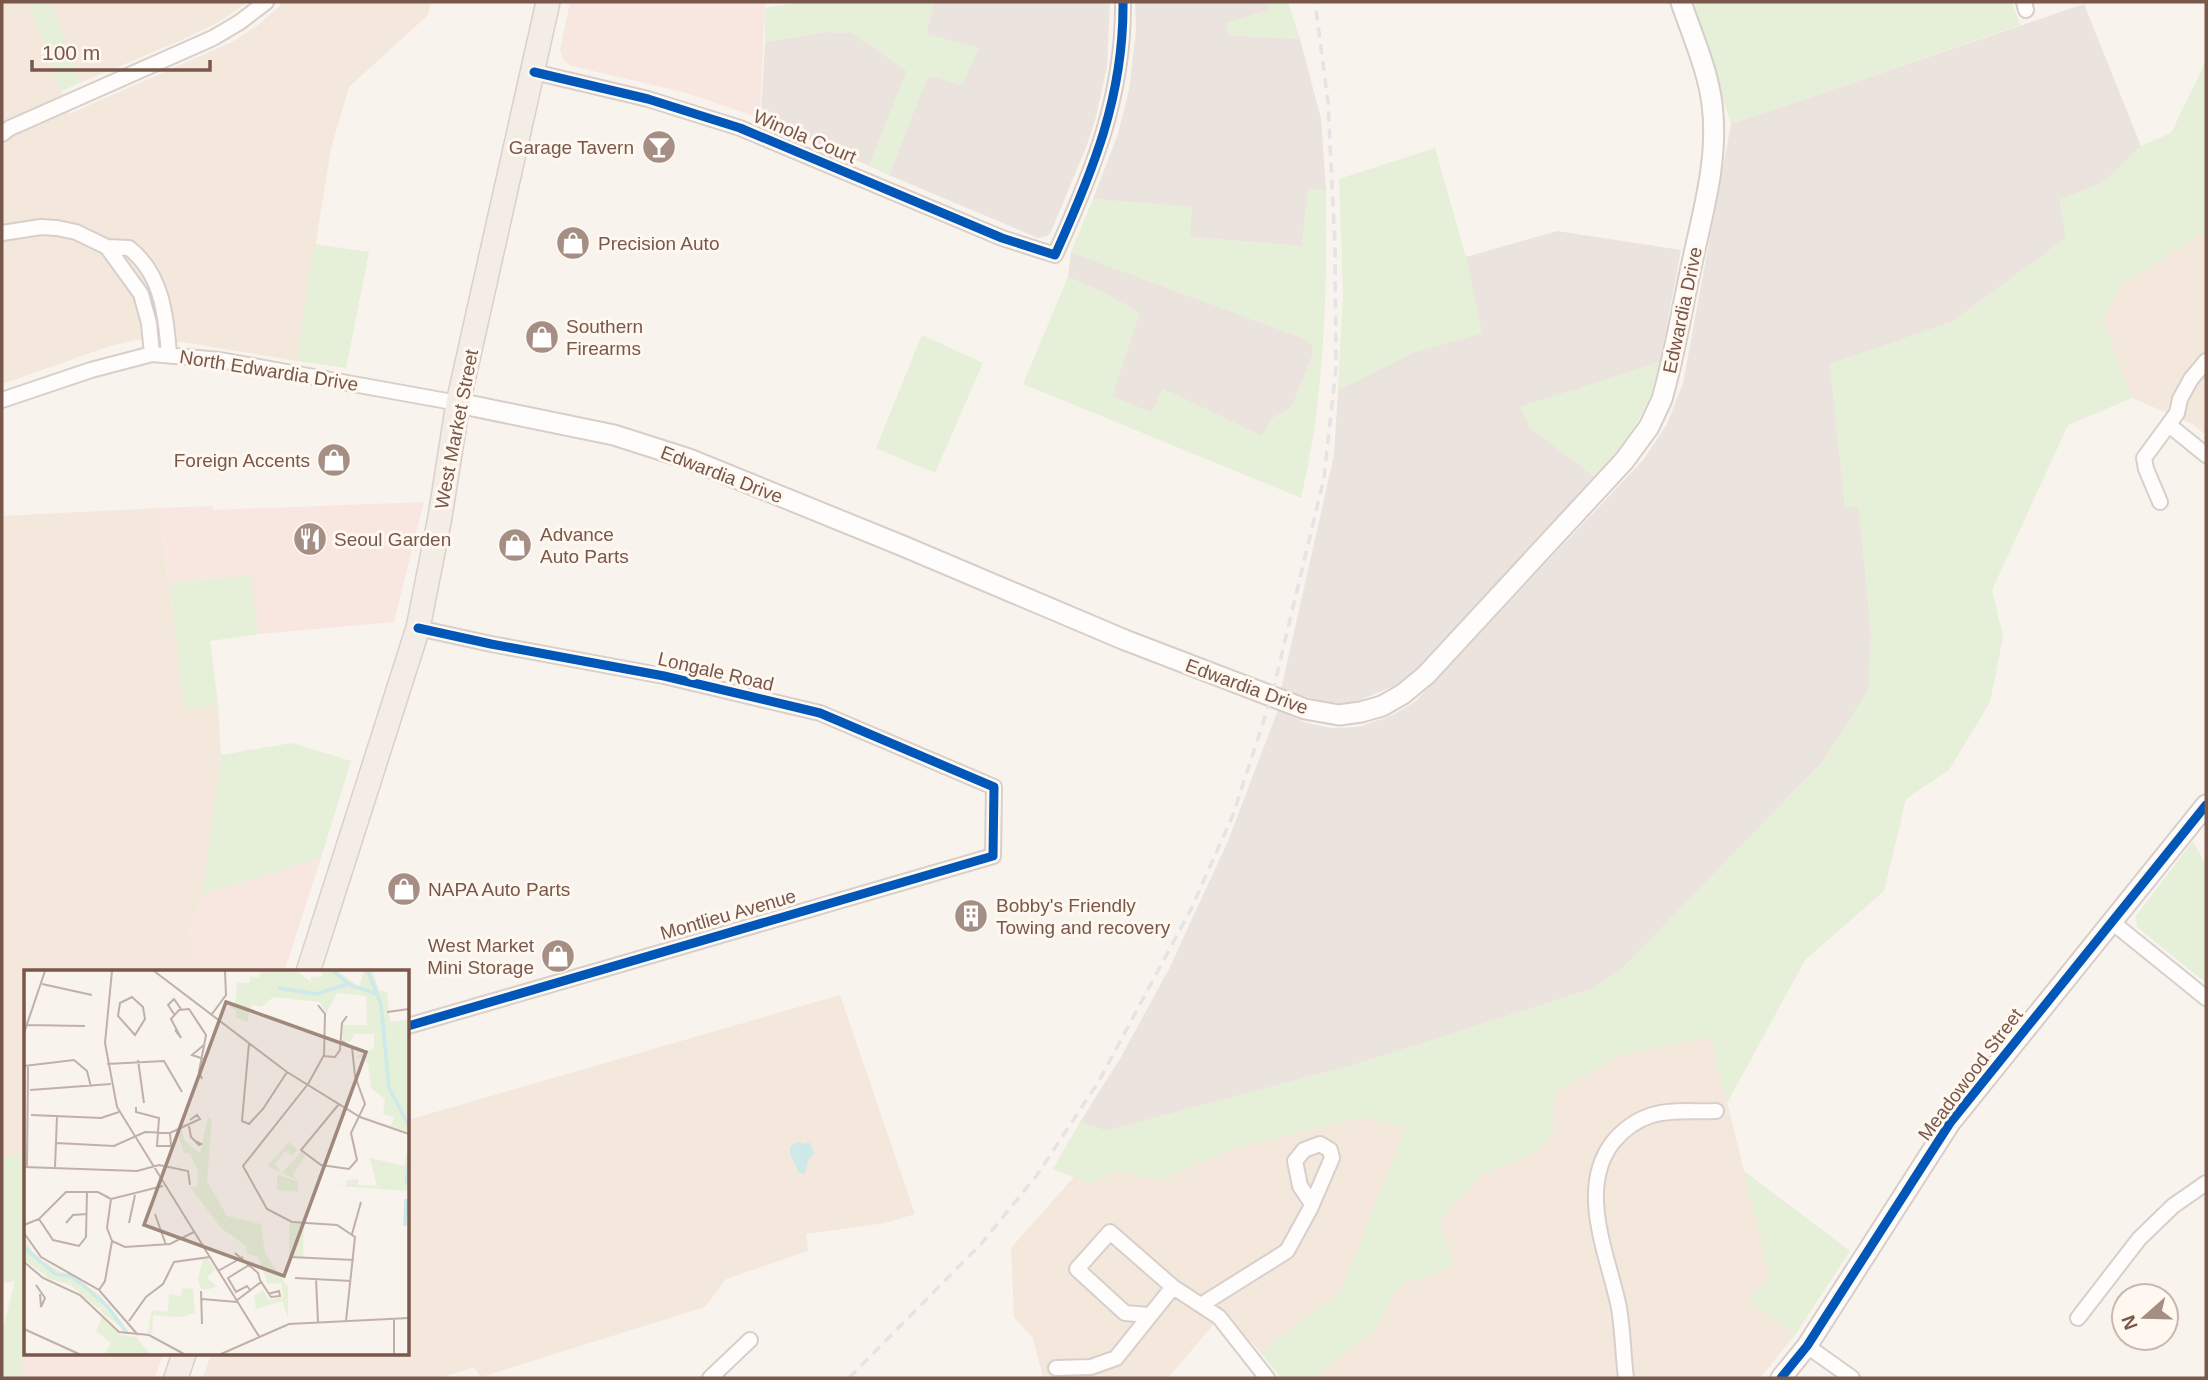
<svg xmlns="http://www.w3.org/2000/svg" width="2208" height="1380" viewBox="0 0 2208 1380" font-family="Arial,sans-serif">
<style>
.residential{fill:#f4e8dd}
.commercial{fill:#f8e7e1}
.industrial{fill:#ebe3dd}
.green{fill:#e6efd7}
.water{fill:#cde9ea}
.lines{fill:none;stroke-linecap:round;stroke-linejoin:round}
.street-casing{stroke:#d8cfca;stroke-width:18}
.secondary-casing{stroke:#d8cec9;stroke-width:23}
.primary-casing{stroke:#dad0ca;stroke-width:26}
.street{stroke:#fefdfc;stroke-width:14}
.secondary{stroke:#fefdfc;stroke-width:19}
.primary{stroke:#f3ede6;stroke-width:23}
.rail{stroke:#e5e3e5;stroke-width:3.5;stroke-dasharray:10 7;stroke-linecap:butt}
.cycleway-casing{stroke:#fff8f0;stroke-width:13}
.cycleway{stroke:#0057b8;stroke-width:9}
.labels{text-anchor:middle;stroke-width:6;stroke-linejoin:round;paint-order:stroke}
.street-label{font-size:19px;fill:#79574a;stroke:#fff8f0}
.poi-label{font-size:19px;fill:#79574a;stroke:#fff8f0;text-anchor:start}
.inset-river{fill:none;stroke:#cde9ea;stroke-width:3.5}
.inset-road{fill:none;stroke:#c1b0a7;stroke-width:2}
.view{fill:#a1887d;fill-opacity:0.15;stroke:#a1887d;stroke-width:3.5}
.inset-edge{fill:none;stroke:#79574a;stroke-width:3.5}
</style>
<rect width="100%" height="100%" fill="#f8f3ed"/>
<!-- residential -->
<path class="residential" d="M2 2H29L69 114 232 42 258 25 284 2H431L428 15 349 87 331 148 297 361 183 342 136 340 110 346 2 384Z
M51 2H248L219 22 186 38 80 83Z
M2206 231V435L2193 424 2132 398 2102 319 2121 285Z
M159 508 185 709 218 704 221 755 203 894 188 932 202 972H26V1151L2 1160V516Z
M840 995 915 1214 885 1223 806 1234 808 1251 726 1279 705 1307 481 1377 474 1367 439 1378H203L211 1354H408V1120Z
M1711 1037 1770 1276 1749 1301 1795 1335 1760 1378H1313L1375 1330 1400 1284 1454 1267 1438 1221 1482 1174 1537 1152 1552 1135 1555 1092 1621 1055Z
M1363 1117 1405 1128 1341 1291 1260 1352 1224 1312 1168 1378H1043L1033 1338 1014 1317 1011 1248 1074 1177 1091 1184 1116 1170 1158 1181 1236 1147Z"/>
<!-- commercial -->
<path class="commercial" d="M570 2H765L760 118 686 93 572 66 565 62 560 50Z
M424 502 394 622 259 634 250 575 169 583 159 508 213 506V510Z
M321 858 284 972H202L188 932 203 894Z
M26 1351V1354H163L155 1378H20Z"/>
<!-- industrial -->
<path class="industrial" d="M934 2H1110L1107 66 1096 117 1087 145 1050 234 1044 237 1038 238 889 175 926 80 978 48 926 34Z
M1135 2H1266L1269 10 1227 23V35L1300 39 1321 119 1326 190 1308 189 1302 246 1190 237 1191 207 1093 199 1118 134 1129 90 1136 31Z
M2084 4 2141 146 2104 182 2060 200 2066 238 1952 322 1830 364 1845 507 1859 506 1871 633 1869 689 1824 760 1621 970 1592 989 1357 1064 1106 1131 1080 1122 1121 1057 1169 969 1228 841 1278 710 1306 723 1331 728 1358 727 1393 715 1416 701 1644 459 1667 424 1683 383 1731 124Z
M827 32 852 33 907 71 869 166 761 118 765 42Z
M1557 231 1681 250 1660 362 1521 407 1530 428 1596 478 1416 670 1394 686 1350 704 1326 702 1281 690 1334 455 1338 390 1412 353 1481 333 1466 257Z
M1071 252 1302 338 1312 344 1313 354 1292 407 1273 418 1262 436 1163 389 1152 413 1111 396 1139 314 1109 295 1068 277Z"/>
<!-- green -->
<path class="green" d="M29 2H51L80 83 61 91Z
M800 2H934L926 34 979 48 962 86 932 76 926 80 889 175 869 166 907 71 852 33 827 32 765 42V8Z
M1266 2H1288L1300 39 1227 35V23L1269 10Z
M1692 2H2012L2020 25 1731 124Z
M2206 61V231L2121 285 2102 319 2132 398 2068 425 1992 590 2003 637 1990 702 1949 770 1906 799 1884 891 1805 960 1727 1103 1711 1037 1621 1055 1555 1092 1552 1135 1537 1152 1482 1174 1439 1221 1454 1267 1400 1284 1375 1330 1313 1378H1281L1260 1352 1341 1291 1405 1128 1363 1117 1236 1147 1158 1181 1116 1170 1091 1184 1053 1169 1080 1122 1106 1131 1357 1064 1592 989 1621 970 1824 760 1869 689 1871 633 1859 506 1845 507 1830 364 1952 322 2065 238 2060 200 2104 182 2141 146 2171 133Z
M1435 148 1466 257 1482 333 1412 353 1338 390 1343 292 1339 179Z
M1308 189 1326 190C1327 294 1325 397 1301 498L1023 384 1068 277 1109 295 1140 313 1112 396 1152 413 1163 389 1262 436 1273 418 1292 407 1313 355 1312 344 1302 338 1071 252 1093 199 1192 207 1190 237 1302 246Z
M314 244 369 252 346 368 297 361Z
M922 335 983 363 935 473 876 448Z
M1660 362C1650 411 1627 440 1596 478L1530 428 1520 407Z
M251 575 259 634 210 641 218 704 185 710 169 583Z
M292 743 351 761 321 858 203 894 221 755Z
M2193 841 2206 865V983L2137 927 2136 916Z
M26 1151V1351L20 1378H2V1332L15 1281 2 1283V1160Z
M1744 1171 1850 1251 1795 1335 1749 1301 1770 1276Z"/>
<!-- water -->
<path class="water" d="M797 1142 804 1144 809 1142 815 1153 808 1160 805 1174 798 1172C796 1163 788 1155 790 1147Z"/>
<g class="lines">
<!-- street casing -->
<g class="street-casing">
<path id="street" d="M2024 2 2026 10
M534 72 648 99 740 128 1002 238 1055 255C1093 171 1124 96 1123 2
M2 134 10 128 213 38 240 22 266 2
M2 233 41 227 57 228 76 232 107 247 129 248C162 274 166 315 169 354
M107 247 141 294 149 323 152 354
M2 400 91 370 152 354 220 360 458 403
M2169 425 2206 455
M2160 502 2146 469 2144 458 2177 413 2180 399 2191 379 2206 361
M2112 922 2206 998
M408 1026 993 856 994 787 820 713 664 676 491 644 418 628
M1201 1305 1287 1251 1310 1209 1332 1158 1330 1150 1320 1144 1304 1150 1295 1161 1300 1186 1312 1204
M1149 1315 1125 1313 1077 1269 1110 1232 1173 1287 1219 1317 1267 1378
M2078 1318 2139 1239 2173 1206 2206 1183
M1807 1346 1852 1378
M1056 1368 1091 1367 1116 1358 1173 1287
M710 1378 750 1340
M1626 1378C1623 1355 1623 1331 1619 1308 1609 1257 1576 1190 1613 1142 1623 1130 1636 1120 1652 1115 1672 1109 1695 1112 1716 1111"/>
</g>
<!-- secondary casing -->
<g class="secondary-casing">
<path id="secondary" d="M458 403 614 435 689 459 903 546 1125 640 1305 709 1339 715 1361 712 1382 706 1403 694 1426 675 1624 461 1649 427 1662 399C1675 354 1682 308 1692 263 1703 211 1719 158 1712 104 1708 70 1692 35 1681 2
M1781 1378 1807 1346 1950 1123 2206 805"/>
</g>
<!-- primary casing -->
<g class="primary-casing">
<path id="primary" d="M308 972 418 628 440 517 458 403 548 2
M176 1378 184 1354"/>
</g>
<!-- street -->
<use href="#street" class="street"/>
<!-- secondary -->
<use href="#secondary" class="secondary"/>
<!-- primary -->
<use href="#primary" class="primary"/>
<!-- rail -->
<path class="rail" d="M849 1378 981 1244 1037 1175 1099 1081 1191 909 1233 815 1272 695 1324 478 1336 368 1335 246 1328 102 1315 2"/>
<!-- cycleway casing -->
<g class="cycleway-casing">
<path id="cycleway" d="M534 72 648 99 740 128 1002 238 1055 255C1093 171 1124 96 1123 2
M408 1026 993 856 994 787 820 713 664 676 491 644 418 628
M1781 1378 1807 1346 1950 1123 2206 805"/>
</g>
<!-- cycleway -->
<use href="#cycleway" class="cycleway"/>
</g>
<!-- icons -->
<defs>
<g id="bar-disc" transform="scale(1.75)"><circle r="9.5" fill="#a58e83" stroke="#fff8f0"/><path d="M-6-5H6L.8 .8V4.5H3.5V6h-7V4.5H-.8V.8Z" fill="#fff"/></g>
<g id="shop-disc" transform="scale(1.75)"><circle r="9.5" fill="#a58e83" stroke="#fff8f0"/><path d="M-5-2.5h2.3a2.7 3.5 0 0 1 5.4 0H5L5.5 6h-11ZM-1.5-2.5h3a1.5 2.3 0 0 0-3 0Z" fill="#fff"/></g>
<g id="restaurant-disc" transform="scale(1.75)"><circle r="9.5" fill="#a58e83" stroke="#fff8f0"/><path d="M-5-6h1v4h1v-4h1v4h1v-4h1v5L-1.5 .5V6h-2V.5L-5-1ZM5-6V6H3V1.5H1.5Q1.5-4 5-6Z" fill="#fff"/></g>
<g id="building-disc" transform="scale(1.75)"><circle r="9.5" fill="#a58e83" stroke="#fff8f0"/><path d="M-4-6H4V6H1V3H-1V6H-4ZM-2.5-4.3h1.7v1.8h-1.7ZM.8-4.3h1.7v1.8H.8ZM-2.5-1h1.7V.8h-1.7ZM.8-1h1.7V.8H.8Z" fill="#fff"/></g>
</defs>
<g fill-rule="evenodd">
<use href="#bar-disc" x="659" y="147"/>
<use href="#shop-disc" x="573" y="243"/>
<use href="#shop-disc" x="542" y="337"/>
<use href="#shop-disc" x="334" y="460"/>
<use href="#restaurant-disc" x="310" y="539"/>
<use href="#shop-disc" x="515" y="545"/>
<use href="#shop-disc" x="404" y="889"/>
<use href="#building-disc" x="971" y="916"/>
<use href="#shop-disc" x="558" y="956"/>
</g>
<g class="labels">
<!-- street labels -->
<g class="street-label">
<text transform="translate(805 136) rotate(23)" y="7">Winola Court</text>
<text transform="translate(1682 310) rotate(-78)" y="7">Edwardia Drive</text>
<text transform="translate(269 370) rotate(9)" y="7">North Edwardia Drive</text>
<text transform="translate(456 429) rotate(-79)" y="7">West Market Street</text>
<text transform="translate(722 474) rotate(21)" y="7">Edwardia Drive</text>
<text transform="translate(716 671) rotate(13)" y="7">Longale Road</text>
<text transform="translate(1247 686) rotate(20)" y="7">Edwardia Drive</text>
<text transform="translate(728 914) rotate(-16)" y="7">Montlieu Avenue</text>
<text transform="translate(1970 1074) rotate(-53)" y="7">Meadowood Street</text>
</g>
<!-- poi labels -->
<g class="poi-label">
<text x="634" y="154" text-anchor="end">Garage Tavern</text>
<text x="598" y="250">Precision Auto</text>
<text x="566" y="333">Southern<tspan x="566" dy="22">Firearms</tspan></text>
<text x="310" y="467" text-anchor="end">Foreign Accents</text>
<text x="540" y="541">Advance<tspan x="540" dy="22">Auto Parts</tspan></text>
<text x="334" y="546">Seoul Garden</text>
<text x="428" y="896">NAPA Auto Parts</text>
<text x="996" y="912">Bobby's Friendly<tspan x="996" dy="22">Towing and recovery</tspan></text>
<text x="534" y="952" text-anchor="end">West Market<tspan x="534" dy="22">Mini Storage</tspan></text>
</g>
</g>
<!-- overview -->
<g transform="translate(24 970)">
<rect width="385" height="385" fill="#f8f3ed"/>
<path d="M237 1 274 2 287 12V7L299 6 296 1H314L335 17 340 1H348L355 20 363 22 366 52 385 49V162L367 156 370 147 359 144 361 129 347 118 344 93 339 88 330 87 350 79V64H330L326 72 319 70V55H343L342 26 313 23 302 44 296 32 249 27 238 37 228 34 223 52 212 48V41L199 32 211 36 213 13H225L227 6 234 8ZM184 146 188 150 183 211 203 246 237 254 241 283 264 317V348L258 331 232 339 230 326 239 320 245 330 259 327 257 313 244 314 234 287 223 284 222 276 197 258 166 217H173L174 200 165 183H160L153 162 158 160 161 171 176 183ZM265 172 274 180 268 186 261 181 251 194 258 203 277 182 281 186 269 205 273 210 243 196ZM385 172V221L299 215 322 216V211L334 209V215L353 216 346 188 380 196ZM253 204 274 212V222L253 220ZM265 253 280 254 279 287 265 286ZM0 268 12 287 76 325 105 363 76 341 80 335 75 339 46 315 26 309 0 290ZM179 289H184L191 299 183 308 193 316 185 319 178 320 174 310ZM158 318 169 319 171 343 156 347 129 345 128 364 124 363 128 340 144 342 145 324 157 326ZM78 347 96 365 112 367 126 384H81L87 373 72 361Z" fill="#e6efd7"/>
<path class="inset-river" d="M309 1 326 15 353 24M344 1 357 34 365 118 385 156M254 18 292 24 324 14M382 214 385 193M381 256 382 229M0 277 31 304 47 306 58 314 84 337 103 363"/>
<path class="inset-road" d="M88 1 81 73 93 137 236 368M130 1 263 102 336 147 385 164M18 14 68 25M108 27 119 37 121 49 111 65 94 46 96 33ZM363 42 385 39M150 44 144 35 150 29 157 39M188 44 202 25 201 1M3 55 61 56M151 60 157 68 147 49 155 40 165 39 182 65 175 102 178 109M0 63 21 1M225 73 218 151 225 154 239 139 263 102M299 86 311 87 316 80 318 53 323 46M180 89 168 85 181 74M114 90 120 133M83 94 140 91 158 122M0 96 50 90 63 101 67 117M284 114 300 85 301 44 294 35M284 114 219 196 243 239 268 252 313 255 331 267 322 351M6 120 87 114M315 134 277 180 297 195 325 199 333 190 327 163 341 134 331 106 328 77 318 71M112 137V142L135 148 133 176H147L146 163M7 145 77 148 95 142M165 156 167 167 175 175 177 174 171 171M32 173 90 176 121 162 146 163 176 149 173 145 166 150M3 196 4 97M0 197 113 201 135 195 164 201 166 215M31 197 33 146M131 244 142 275M15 249 29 270 55 276 62 267 63 222M42 253 49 245 63 244M105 253 111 225M0 255 15 249 42 222H74L87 229M0 263 17 287 75 320 114 365M328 264 337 232M88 271 83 258 87 229 139 216M88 271 101 277 146 274 170 262M211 283 234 303 236 310 247 327 256 326 255 321 244 324M266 287 330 290M0 292 19 308 56 325 95 362 125 365 160 384M225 295 204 308 212 322 223 316 226 320M194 301 219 287M271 308 327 311M292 309 294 352M12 315 21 328 17 337 16 324M75 320 81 311 88 271M177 321 178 354M178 329 213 332M212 331 237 312M370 349V384M105 351 122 327 139 314 150 292 186 287M0 359 55 384M197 384 265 354 385 348"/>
<path class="view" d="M202 32 342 82 260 306 120 255Z"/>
<rect width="385" height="385" class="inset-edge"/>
</g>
<!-- border -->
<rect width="2208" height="1380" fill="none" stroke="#79574a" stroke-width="7"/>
<!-- north arrow -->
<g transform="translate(2145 1317) rotate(250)"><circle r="33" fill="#fff8f0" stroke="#c9b8ae" stroke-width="2"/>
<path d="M0-5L12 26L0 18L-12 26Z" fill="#a58e83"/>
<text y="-10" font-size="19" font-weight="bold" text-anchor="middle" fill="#79574a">N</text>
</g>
<!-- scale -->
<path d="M32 60v10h178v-10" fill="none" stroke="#79574a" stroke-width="3.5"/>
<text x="42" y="60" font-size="21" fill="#79574a" stroke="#fff8f0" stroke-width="5" paint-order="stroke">100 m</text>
</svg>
